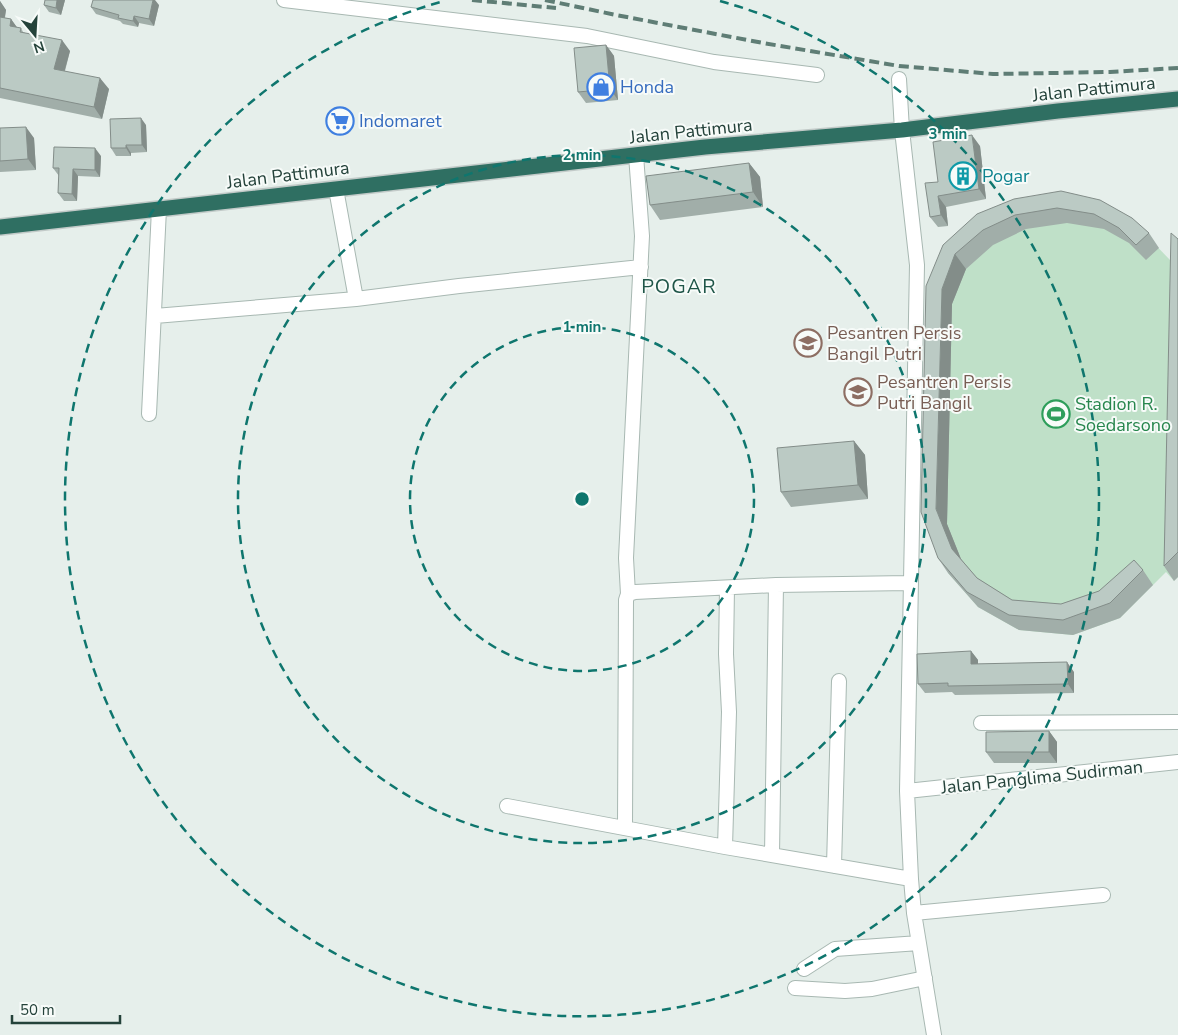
<svg xmlns="http://www.w3.org/2000/svg" width="1178" height="1035" viewBox="0 0 1178 1035" font-family="'Nunito Sans',sans-serif">
<style>
.green{fill:#bfe0c8}
.lines{fill:none;stroke-linecap:round;stroke-linejoin:round}
.minor-casing{stroke:#a8b8b2;stroke-width:16}
.highway-casing{stroke:#c2cac8;stroke-width:18}
.minor{stroke:#fff;stroke-width:14}
.highway{stroke:#2f6f62;stroke-width:15}
.rail{stroke:#5f7d75;stroke-width:4;stroke-dasharray:10 5;stroke-linecap:butt}
.wall{fill:#a1aea9}
.shaded-wall{fill:#838d89}
.building{fill:#bbcac4;stroke:#838d89}
.ring{fill:none;stroke:#0f766e;stroke-width:2.5;stroke-dasharray:9 6}
.labels{text-anchor:middle;stroke-width:4;stroke-linejoin:round;paint-order:stroke}
.shop-label{font-size:18px;fill:#366cbe;stroke:#f7fbf9;text-anchor:start}
.street-label{font-size:18px;fill:#24423a;stroke:#f7fbf9}
.culture-label{font-size:18px;fill:#0d838f;stroke:#f7fbf9;text-anchor:start}
.education-label{font-size:18px;fill:#785e54;stroke:#f7fbf9;text-anchor:start}
.leisure-label{font-size:18px;fill:#27864d;stroke:#f7fbf9;text-anchor:start}
.quarter-label{font-size:20px;letter-spacing:1px;fill:#1f5548;stroke:#f7fbf9}
.centre{fill:#0f766e;stroke:#f7fbf9;stroke-width:2.5}
.ring-label{font-size:15px;text-anchor:middle;font-weight:bold;fill:#0f766e;stroke:#f7fbf9;stroke-width:4;stroke-linejoin:round;paint-order:stroke}
</style>
<rect width="100%" height="100%" fill="#e6efeb"/>
<!-- green -->
<path class="green" d="M1024 214 1143 232 1170 260 1178 251V577L1174 581 1166 572 1120 618 1073 635 1019 630 978 607 948 573 936 301 953 260Z"/>
<g class="lines">
<!-- minor casing -->
<g class="minor-casing">
<path id="minor" d="M284 0 587 36 714 62 817 75
M899 79 902 130 917 265 907 791 911 879 914 913 934 1035
M336 189 356 299
M155 316 356 299 459 286 641 267
M149 414 159 209
M628 594 635 592 776 585 909 583
M981 723 1178 722
M907 791 1178 762
M507 806 725 847 911 879
M625 827 626 600 628 594 626 558 642 236 636 155
M725 847 729 712 726 654 727 588
M772 855 776 585
M834 866 839 681
M914 913 1103 895
M804 969 835 949 919 943
M795 988 845 991 872 989 925 978"/>
</g>
<!-- highway casing -->
<g class="highway-casing">
<path id="highway" d="M0 227 705 147 902 130 1058 111 1178 99"/>
</g>
<!-- minor -->
<use href="#minor" class="minor"/>
<!-- highway -->
<use href="#highway" class="highway"/>
<!-- rail -->
<path class="rail" d="M472 0 556 8
M545 0 616 15 763 43 899 66 993 74 1110 72 1178 68"/>
</g>
<!-- wall -->
<path class="wall" d="M65 0 61 15 49 12 44 5Z
M0 1 6 10 5 18 11 19 17 28H21L23 32 70 51 65 71 109 89 102 119 0 98Z
M159 5 154 26 139 23 138 27 123 24 120 21 96 14 91 7Z
M606 45 614 56 618 100 586 103 578 92Z
M146 125 147 152 131 153V156H116L111 148Z
M0 128 34 138 36 170 0 172Z
M980 146 986 199 946 207 948 226 938 227 930 217 938 182Z
M101 156 100 177 78 176 77 201H64L58 193 59 176 53 168Z
M749 163 760 177 763 207 660 220 650 205Z
M1061 191 1149 233 1159 248 1146 260 1129 243 1104 229 1067 223 1026 229 993 245 966 269 952 304 947 524 961 559 977 578 1012 600 1061 604 1099 591 1143 570 1153 585 1120 618 1073 635 1019 630 978 607 948 573 938 558 943 245Z
M1178 239V577L1174 581 1164 566Z
M854 441 865 455 868 499 791 507 781 492Z
M971 651 978 660V664L1074 672V693L955 695 952 692 925 693 918 684Z
M1049 731 1057 742V763H994L986 752Z"/>
<!-- shaded-wall -->
<path class="shaded-wall" d="M57 0H65L61 15 56 8Z
M153 0H155L159 5 154 26 149 19Z
M0 1 6 10 3 27 0 22Z
M134 16 139 23 138 27 133 21Z
M11 19 19 30 10 26Z
M62 40 70 51 62 80 54 69Z
M606 45 614 56 618 100 610 89Z
M100 78 109 89 102 119 94 107Z
M141 118 146 125 147 152 142 145Z
M26 127 34 138 36 170 28 159Z
M972 135 980 146 986 199 979 189Z
M126 145 131 153V156L126 148Z
M95 148 101 156 100 177 95 170Z
M749 163 760 177 763 207 753 192Z
M73 169 78 176 77 201 72 194Z
M938 196 946 207 948 226 941 215Z
M955 254 966 269 952 304 947 524 963 564 952 549 936 509 942 289Z
M854 441 865 455 868 499 858 485Z
M971 651 978 660V674L971 664Z
M1067 662 1074 672V693L1068 684Z
M1049 731 1057 742V763L1049 752Z"/>
<!-- building -->
<path class="building" d="M45 0H57L56 8 44 5Z
M93 0H153L149 19 134 16 133 21 118 18 119 15 91 7Z
M0 17 11 19 10 26 21 28 20 32 62 40 54 69 100 78 94 107 0 88Z
M606 45 610 89 578 92 574 48Z
M141 118 142 145H126V148H111L110 119Z
M26 127 28 159 0 161V128Z
M972 135 979 189 938 196 941 215 930 217 925 183 938 182 933 142Z
M54 147 95 148V170L73 169 72 194 58 193 59 168H53Z
M749 163 753 192 650 205 646 176Z
M1061 191 1100 200 1132 218 1149 233 1136 245 1119 228 1094 214 1057 208 1015 215 983 230 955 254 942 289 936 509 952 549 977 578 1012 600 1061 604 1099 591 1134 560 1143 570 1110 603 1063 620 1009 615 967 592 938 558 921 512 926 286 943 245 977 214 1014 199Z
M1171 233 1178 239V552L1164 566Z
M854 441 858 485 781 492 777 448Z
M971 651V664L1067 662 1068 684 948 686V683L918 684 917 654Z
M1049 731V752H986V732Z"/>
<!-- distance rings -->
<g class="ring">
<circle cx="582" cy="499" r="172"/>
<circle cx="582" cy="499" r="344"/>
<path d="M720 1A517 517 0 1 1 444 1"/>
</g>
<!-- icons -->
<defs>
<g id="shop-ring" transform="scale(1.4375)"><circle r="9.5" fill="#f7fbf9" stroke="#3f7fe0" stroke-width="1.5"/><path d="M-5-2.5h2.3a2.7 3.5 0 0 1 5.4 0H5L5.5 6h-11ZM-1.5-2.5h3a1.5 2.3 0 0 0-3 0Z" fill="#3f7fe0"/></g>
<g id="supermarket-ring" transform="scale(1.4375)"><circle r="9.5" fill="#f7fbf9" stroke="#3f7fe0" stroke-width="1.5"/><path d="M-6-5.5h2.5l.6 2H6L4.5 2H-2.5L-4.4-4H-6ZM-1.5 3.2a1.3 1.3 0 1 0 .1 0ZM3 3.2a1.3 1.3 0 1 0 .1 0Z" fill="#3f7fe0"/></g>
<g id="building-ring" transform="scale(1.4375)"><circle r="9.5" fill="#f7fbf9" stroke="#0f9aa8" stroke-width="1.5"/><path d="M-4-6H4V6H1V3H-1V6H-4ZM-2.5-4.3h1.7v1.8h-1.7ZM.8-4.3h1.7v1.8H.8ZM-2.5-1h1.7V.8h-1.7ZM.8-1h1.7V.8H.8Z" fill="#0f9aa8"/></g>
<g id="school-ring" transform="scale(1.4375)"><circle r="9.5" fill="#f7fbf9" stroke="#8d6e63" stroke-width="1.5"/><path d="M0-5L7-2L0 1L-7-2ZM-4 1L0 2.5L4 1V4Q0 6-4 4Z" fill="#8d6e63"/></g>
<g id="stadium-ring" transform="scale(1.4375)"><circle r="9.5" fill="#f7fbf9" stroke="#2e9e5b" stroke-width="1.5"/><path d="M0-5a6.5 5 0 1 0 0 10a6.5 5 0 1 0 0-10ZM-3.5-1.8h7v3.6h-7Z" fill="#2e9e5b"/></g>
</defs>
<g fill-rule="evenodd">
<use href="#shop-ring" x="601" y="87"/>
<use href="#supermarket-ring" x="340" y="121"/>
<use href="#building-ring" x="963" y="176"/>
<use href="#school-ring" x="808" y="343"/>
<use href="#school-ring" x="858" y="392"/>
<use href="#stadium-ring" x="1056" y="414"/>
</g>
<g class="labels">
<!-- shop labels -->
<g class="shop-label">
<text x="620" y="93">Honda</text>
<text x="359" y="127">Indomaret</text>
</g>
<!-- street labels -->
<g class="street-label">
<text transform="translate(1094 89) rotate(-6)" y="6">Jalan Pattimura</text>
<text transform="translate(691 131) rotate(-6)" y="6">Jalan Pattimura</text>
<text transform="translate(288 175) rotate(-7)" y="6">Jalan Pattimura</text>
<text transform="translate(1042 777) rotate(-6)" y="6">Jalan Panglima Sudirman</text>
</g>
<!-- culture labels -->
<g class="culture-label">
<text x="982" y="182">Pogar</text>
</g>
<!-- education labels -->
<g class="education-label">
<text x="827" y="339">Pesantren Persis<tspan x="827" dy="21">Bangil Putri</tspan></text>
<text x="877" y="388">Pesantren Persis<tspan x="877" dy="21">Putri Bangil</tspan></text>
</g>
<!-- leisure labels -->
<g class="leisure-label">
<text x="1075" y="410">Stadion R.<tspan x="1075" dy="21">Soedarsono</tspan></text>
</g>
<!-- quarter labels -->
<g class="quarter-label">
<text x="679" y="293">POGAR</text>
</g>
</g>
<circle cx="582" cy="499" r="8" class="centre"/>
<g class="ring-label">
<text x="948" y="139">3 min</text>
<text x="582" y="160">2 min</text>
<text x="582" y="332">1 min</text>
</g>
<!-- north arrow -->
<g transform="translate(35 35) rotate(162)" stroke="#f7fbf9" stroke-width="4" paint-order="stroke">
<path d="M0-4L9 19L0 12L-9 19Z" fill="#24423a"/>
<text y="-8" font-size="14" font-weight="bold" text-anchor="middle" fill="#24423a">N</text>
</g>
<!-- scale -->
<path d="M12 1015v8h108v-8" fill="none" stroke="#24423a" stroke-width="2.5"/>
<text x="20" y="1015" font-size="15" fill="#24423a" stroke="#f7fbf9" stroke-width="4" paint-order="stroke">50 m</text>
</svg>
